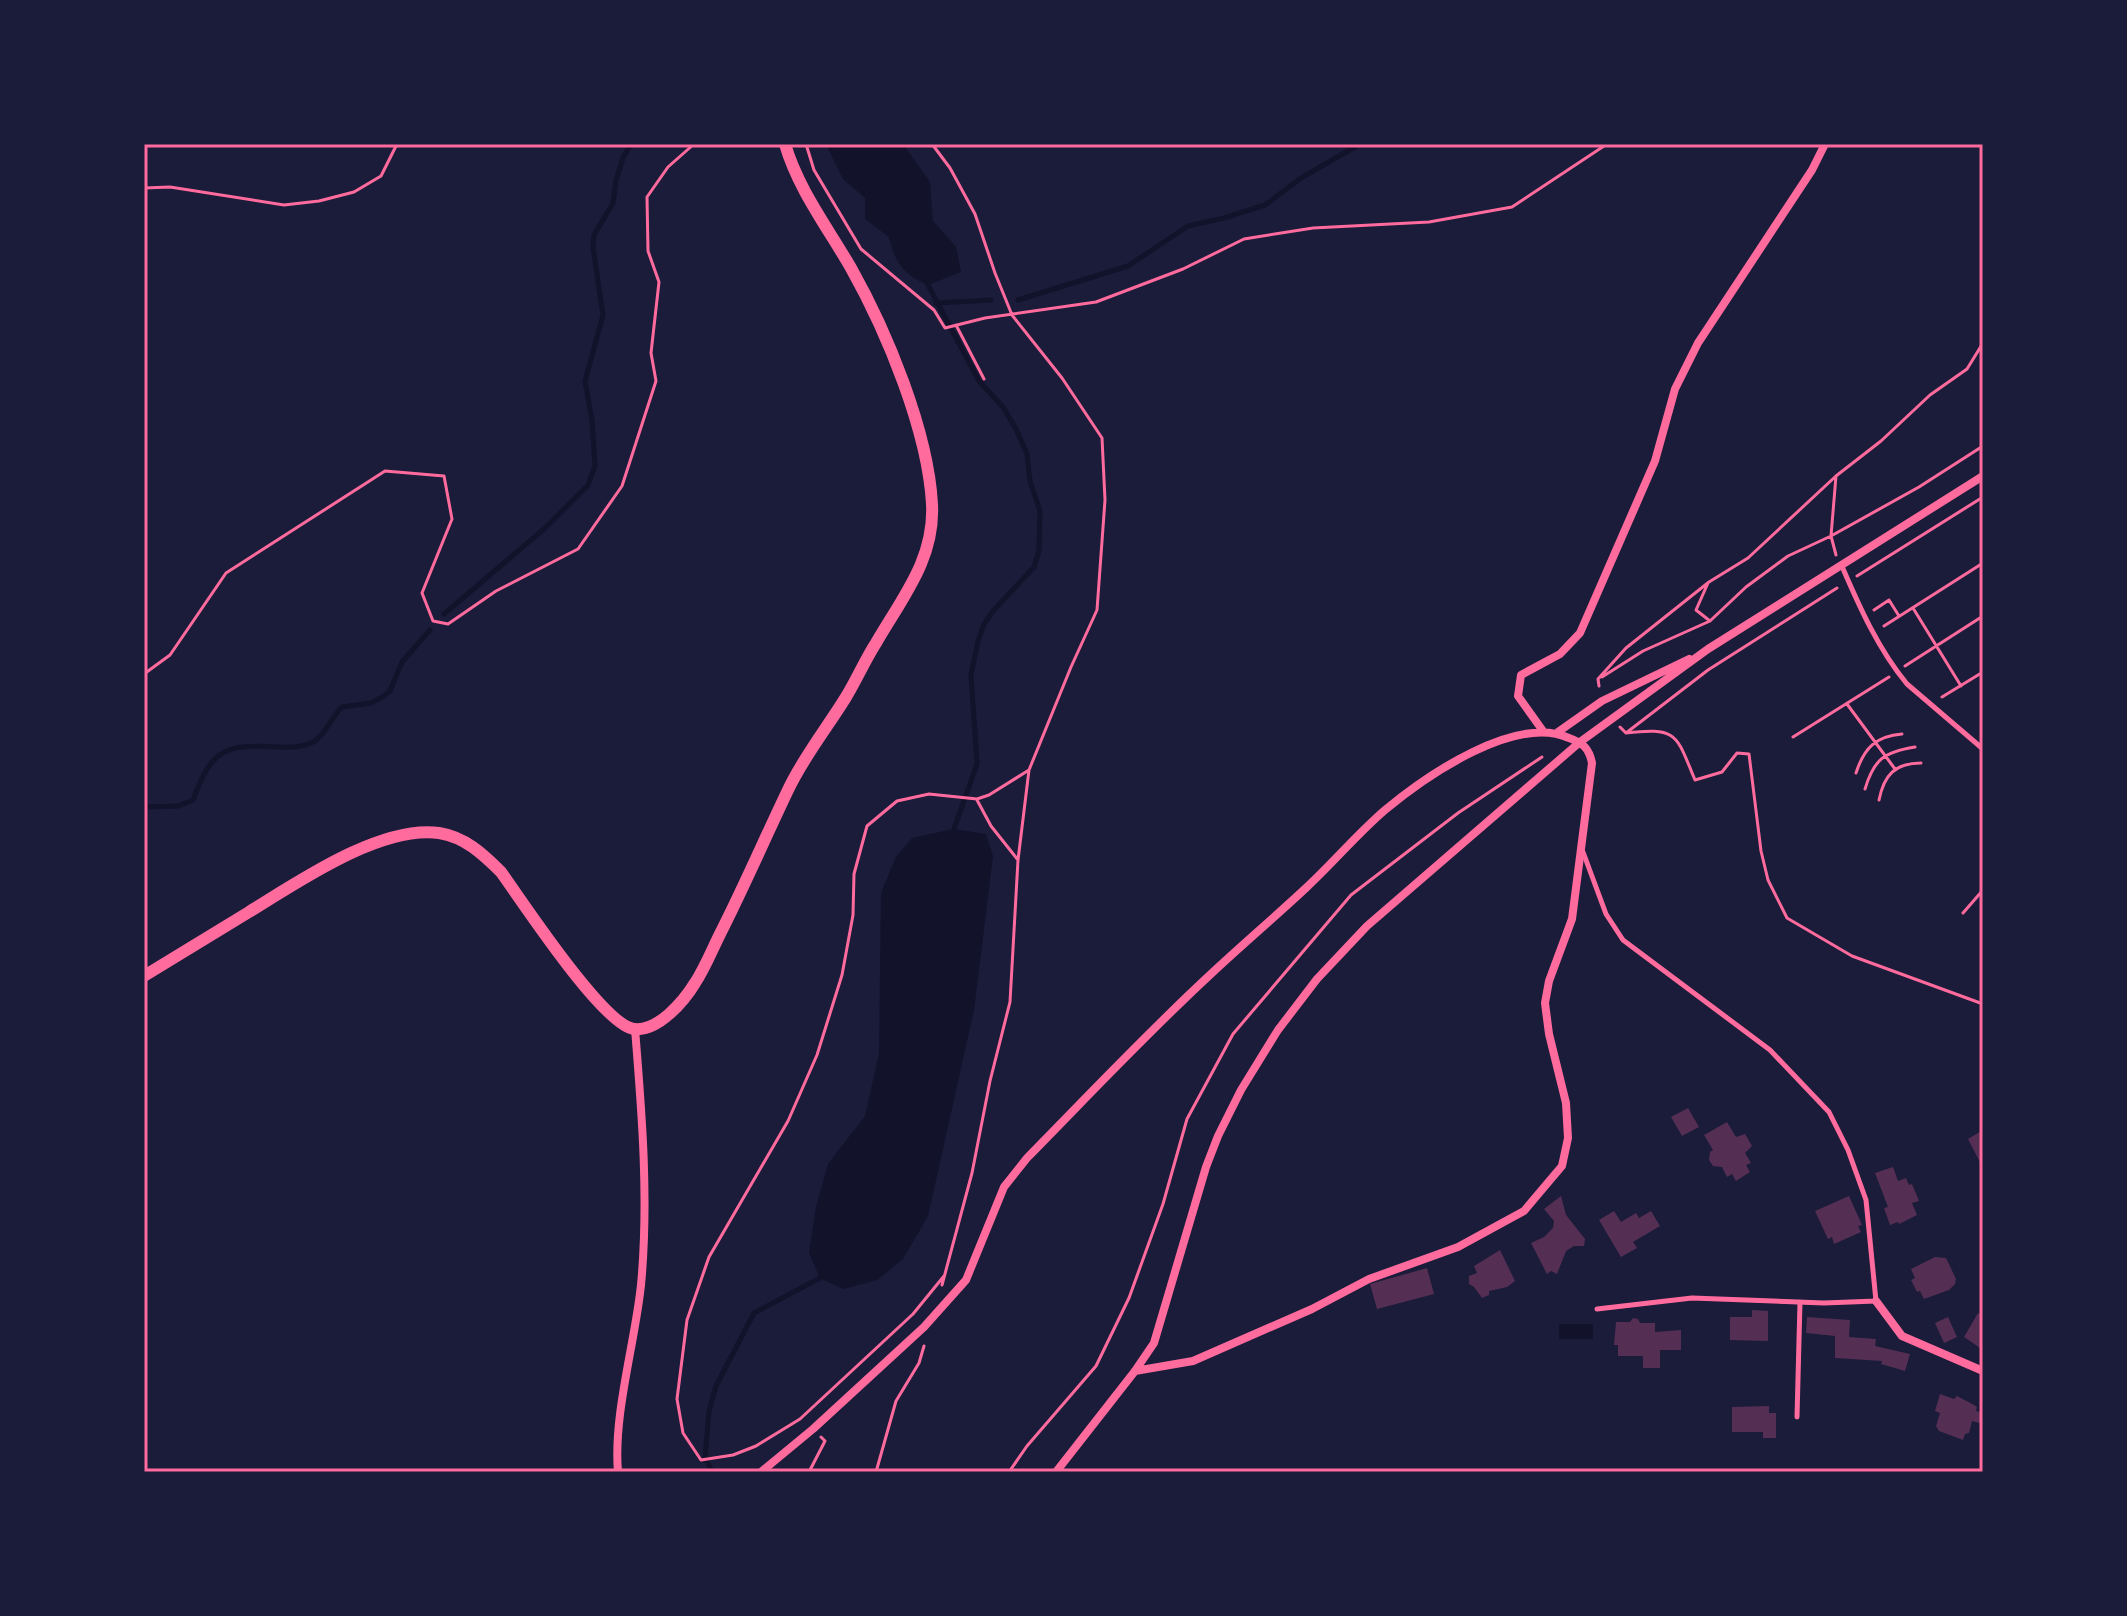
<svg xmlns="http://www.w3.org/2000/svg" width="2127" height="1616" viewBox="0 0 2127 1616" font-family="Manrope,sans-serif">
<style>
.water{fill:#12122b}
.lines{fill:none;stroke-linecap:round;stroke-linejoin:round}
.stream{stroke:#12122b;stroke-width:5}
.building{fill:#542f53}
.path{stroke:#ff6b9d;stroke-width:3}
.service{stroke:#ff6b9d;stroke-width:5}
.minor{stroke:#ff6b9d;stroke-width:8}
.tertiary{stroke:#ff6b9d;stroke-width:12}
.neatline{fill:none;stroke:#ff6b9d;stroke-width:3}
</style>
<rect width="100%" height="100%" fill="#1b1b3a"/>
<!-- water -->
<path class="water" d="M826 144H903L930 182 933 221 956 247 961 272 928 285C903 274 895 263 889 237L865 219V198L843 179Z
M954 829 986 834 993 856 974 1010 928 1216 903 1259 877 1280 843 1289 820 1278 809 1253 816 1207 828 1164 865 1116 879 1053 881 893 896 857 912 838Z
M1559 1324H1593V1339H1559Z"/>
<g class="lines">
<!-- stream -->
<path class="stream" d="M928 285 979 381 1003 407 1016 429 1027 454 1030 481 1040 511 1039 551 1034 567 993 611 984 624 978 641 971 675 977 764 954 829
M1018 300 1128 266 1188 226 1224 218 1265 205 1301 178 1360 144
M936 303 991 300
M444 614 544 529 588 485 595 466 592 420 585 381 603 315 593 247 594 235 613 203 616 180 623 158 631 144
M144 807 178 806 193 800C212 748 225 744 278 747 290 748 304 747 315 741 326 734 332 716 342 707L371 703 384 696 390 691 402 662 430 630
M712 1472 705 1457 709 1411 716 1386 754 1313 820 1278"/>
</g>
<!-- building -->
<path class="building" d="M1688 1108 1699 1127 1682 1136 1671 1117Z
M1727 1122 1736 1137 1745 1134 1752 1146 1745 1153 1751 1163 1746 1165 1750 1172 1736 1181 1732 1174 1727 1177 1722 1167 1713 1166 1709 1160 1710 1152 1713 1150 1704 1135Z
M1983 1130V1168L1968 1139Z
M1893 1167 1898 1181 1906 1178 1909 1185 1912 1184 1919 1201 1912 1203 1917 1215 1899 1224 1898 1222 1890 1225 1884 1208 1888 1207 1875 1173Z
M1561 1196 1566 1215 1585 1239 1584 1246H1574L1566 1251 1557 1274 1551 1271 1547 1274 1531 1243 1544 1237 1553 1228 1554 1221 1544 1209Z
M1849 1196 1862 1225 1858 1226 1861 1232 1834 1244 1832 1237 1828 1239 1815 1211Z
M1614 1211 1621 1222 1636 1213 1639 1218 1651 1211 1660 1226 1633 1242 1637 1248 1621 1257 1599 1220Z
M1500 1250 1515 1281 1507 1287 1489 1291V1295L1482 1298 1474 1287 1469 1284V1276L1477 1273 1474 1266Z
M1935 1257 1946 1258 1956 1279 1955 1284 1949 1290 1924 1299 1920 1291 1917 1292 1911 1280 1915 1278 1911 1269Z
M1427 1268 1434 1294 1377 1309 1370 1284Z
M1752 1310 1768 1311V1341L1730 1340V1317H1752Z
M1978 1313 1983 1316V1350L1964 1337Z
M1807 1317 1850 1320 1849 1337 1876 1339 1875 1346 1910 1354 1905 1371 1881 1364 1882 1361 1835 1358V1336L1806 1333Z
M1948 1317 1957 1337 1944 1343 1935 1323Z
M1633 1318 1638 1319 1640 1323H1655V1332L1681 1330V1350H1660V1368H1643V1356H1618V1345H1614L1616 1322H1630Z
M1940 1394 1954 1399 1957 1396 1974 1405 1977 1407 1976 1411 1983 1413V1424L1972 1421 1969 1433 1965 1434 1963 1440 1939 1431 1936 1426 1940 1413 1935 1411Z
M1769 1406V1413H1776V1438H1763V1432H1732V1407Z"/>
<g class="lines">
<!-- path -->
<path class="path" d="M806 144 814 170 861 249 934 310 945 328 985 318 1096 302 1183 269 1244 239 1313 228 1429 222 1512 207 1607 144
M932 144 950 168 975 214 995 273 1012 315 1062 378 1102 438 1105 500 1097 610 1071 667 1029 770 1018 860 1010 1002 990 1081 972 1173 942 1285
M144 188 170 187 284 205 319 201 354 192 381 176 397 144
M956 325 984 379
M1836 476 1831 536 1836 555
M1857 576 1983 497
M1708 583 1696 610 1710 621
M1913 608 1961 686
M1874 610 1889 600 1899 616
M1884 626 1983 563
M1905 666 1983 616
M144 674 170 655 226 573 385 471 444 476 452 519 422 593 433 621 448 624 496 591 578 549 622 486 656 381 651 353 659 282 648 251 647 197 668 167 694 144
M1602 677 1643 651 1710 621 1746 587 1788 556 1831 536 1919 487 1983 446
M1599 686 1598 679 1626 648 1709 582 1748 558 1836 476 1881 441 1930 395 1967 369 1983 343
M1942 697 1983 672
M1847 704 1895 769
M1620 727 1626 733C1679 727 1676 735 1695 780L1722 772 1737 753 1749 754 1761 851 1768 880 1787 918 1852 956 1983 1004
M1626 733 1708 670 1837 588
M1793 737 1889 677
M1856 773C1864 748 1876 736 1902 734
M1865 789C1874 759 1884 752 1915 747
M977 800 991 826 1018 860
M1879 800C1884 775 1895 763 1921 763
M1963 913 1983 890
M944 1276 913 1314 800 1419 756 1446 733 1455 701 1460 683 1433 677 1399 687 1320 709 1257 788 1121 817 1055 842 975 853 915 854 874 867 826 897 801 929 794 977 799 989 795 1029 770
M809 1472 825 1441 821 1437
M876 1472 896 1401 919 1363 924 1346
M1009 1472 1027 1446 1096 1366 1129 1298 1163 1204 1187 1119 1233 1034 1351 895 1458 813 1542 757
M1176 1472H1177"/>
<!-- service -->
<path class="service" d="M1841 564C1859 606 1878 649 1907 684L1983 749
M1583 852 1606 914 1623 940 1770 1050 1829 1112 1848 1150 1866 1200 1876 1301 1824 1303 1692 1298 1597 1309
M1797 1417 1800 1302"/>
<!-- minor -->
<path class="minor" d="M1543 731 1518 696 1521 675 1560 654 1580 633 1655 461 1675 389 1698 343 1812 170 1825 144
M1558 732 1602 701 1689 659
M1876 1301 1902 1336 1983 1371
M618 1472C613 1415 635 1343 641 1285 649 1200 642 1114 635 1029
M761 1472 813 1429 924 1327 966 1280 1004 1187 1027 1158C1088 1096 1148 1032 1212 973 1243 944 1276 916 1307 887 1333 863 1357 834 1385 810 1426 776 1515 714 1569 738 1583 743 1589 748 1592 763L1572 919 1549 981 1545 1003 1549 1034 1566 1103 1568 1138 1562 1166 1524 1211 1458 1247 1369 1279 1312 1309 1193 1361 1135 1371
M1056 1472 1135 1371 1154 1343 1206 1167 1218 1136 1241 1090 1278 1030 1317 979 1367 926 1580 742 1708 649 1983 476"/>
<!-- tertiary -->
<path class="tertiary" d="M144 976C179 955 214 933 249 912 298 882 380 825 439 833 465 837 483 854 501 872 522 901 603 1025 634 1029 658 1032 684 1001 695 983 705 968 712 950 720 934 744 887 765 838 788 790 804 756 827 728 846 697 857 679 865 660 876 643 902 598 935 559 932 504 928 431 887 332 851 268 828 228 798 189 785 144"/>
</g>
<!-- border -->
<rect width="2127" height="1616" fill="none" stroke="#1b1b3a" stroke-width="292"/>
<rect x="146" y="146" width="1835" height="1324" class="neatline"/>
</svg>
